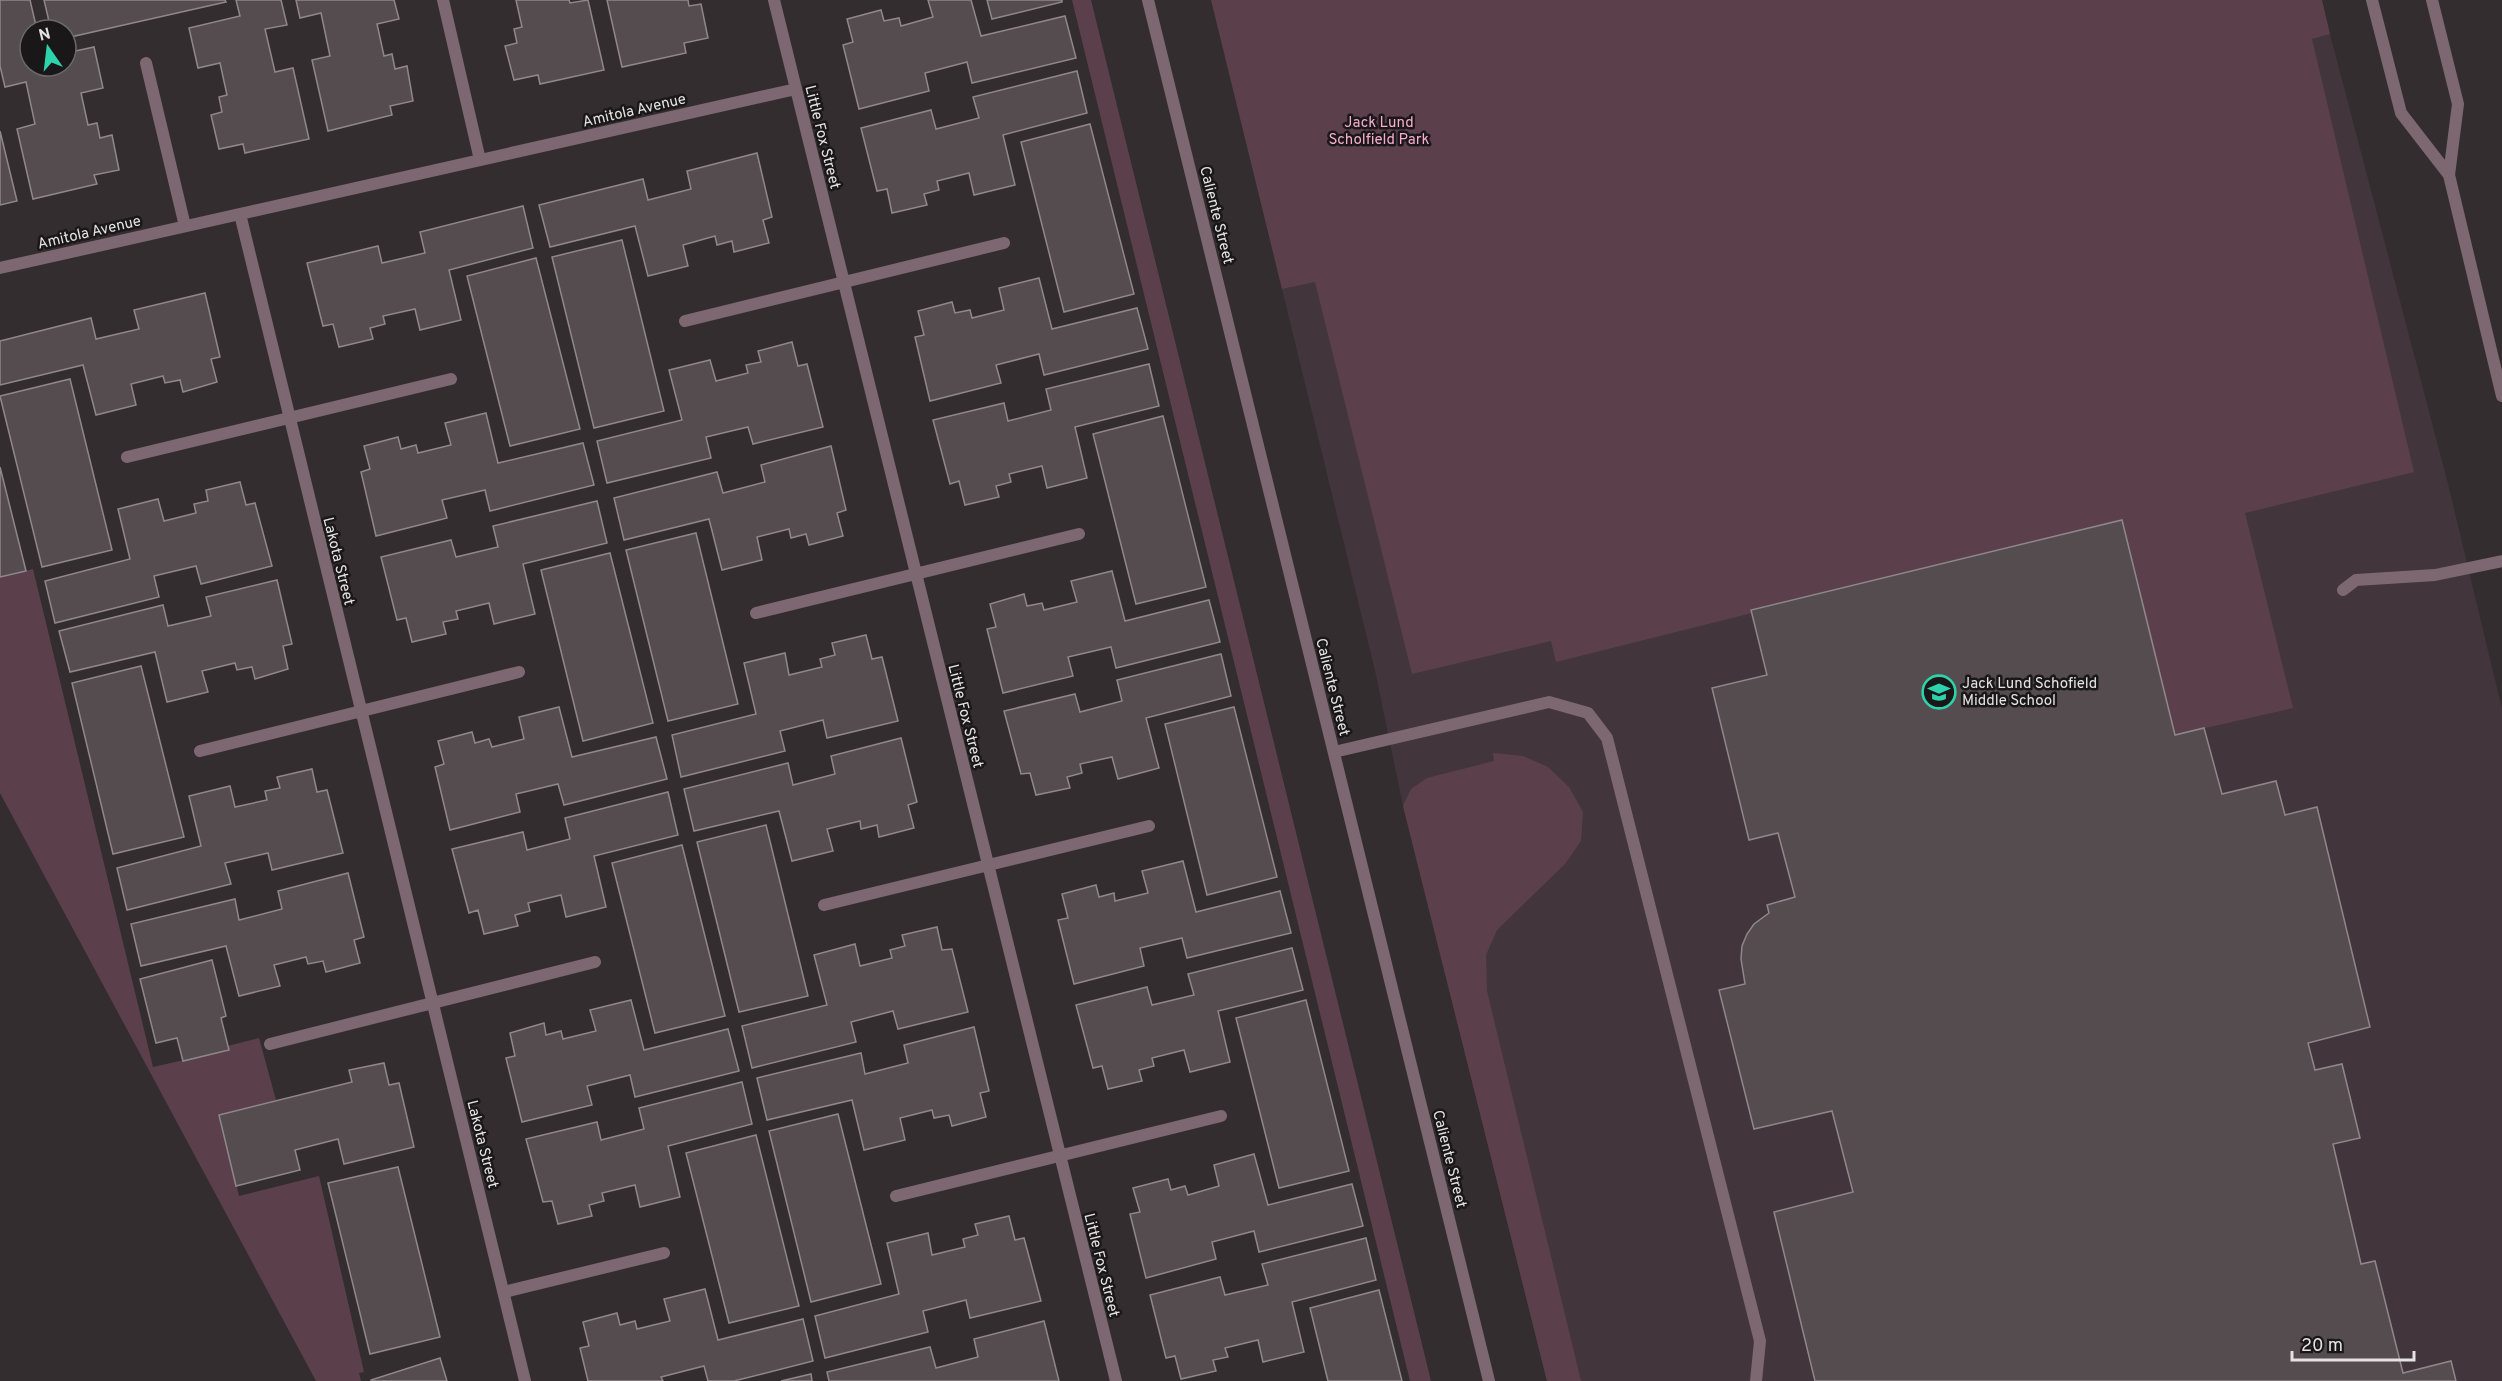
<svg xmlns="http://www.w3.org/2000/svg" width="2502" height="1381" viewBox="0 0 2502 1381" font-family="Overpass,sans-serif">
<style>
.built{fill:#42353b}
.green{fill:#5b404c}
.building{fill:#544c4f;stroke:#90878b;stroke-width:1.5}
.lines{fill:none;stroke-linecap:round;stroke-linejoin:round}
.service{stroke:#7d6871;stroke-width:12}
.minor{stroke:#7d6871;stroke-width:12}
.tertiary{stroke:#7d6871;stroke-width:12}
.labels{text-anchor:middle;stroke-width:5;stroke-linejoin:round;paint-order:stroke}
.street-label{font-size:15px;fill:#e6e2e4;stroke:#1a1718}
.park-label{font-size:15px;fill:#f8adce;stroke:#1a1718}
.poi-label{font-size:15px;fill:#e6e2e4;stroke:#1a1718;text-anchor:start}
</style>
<rect width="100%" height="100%" fill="#342d30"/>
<!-- built -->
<path class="built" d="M2330 34 2448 484 2502 709V1381H1547L1403 806 1376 675 1282 289 1819 162Z"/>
<!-- green -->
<path class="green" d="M1072 0H1091L1431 1381H1410Z
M1211 0H2322L2330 34 2312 39 2414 472 2245 513 2293 708 2175 735 2122 520 1752 609V613L1556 662 1551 641 1412 674 1315 282 1282 289Z
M33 569 153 1067 228 1050V1046L259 1038 276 1100 219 1115 239 1196 319 1176 364 1372 359 1373 361 1381H316L0 793V577Z
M1493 753 1523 756 1548 767 1569 787 1583 812 1581 841 1565 864 1497 930 1486 955 1487 991 1581 1381H1547L1403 806 1411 789 1427 778 1494 761Z"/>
<!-- building -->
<path class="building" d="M0 0H30L37 30H30V66H66V53L94 47 103 88 81 93 88 125 97 123 100 138 112 135 119 170 94 175 97 184 33 199 17 129 35 124 26 82 5 87 0 66Z
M44 0H225L226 2 66 38V30H51Z
M236 0H281L287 25 265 29 275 72 293 68 309 139 245 153 243 144 219 149 211 115 222 112 219 97 227 95 220 63 198 68 189 28 240 16Z
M296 0H394L399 19 377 24 384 56 392 54 395 69 407 66 413 101 390 106 392 115 328 131 312 60 330 56 321 13 300 18Z
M516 0H569L570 3 588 0 604 70 540 84 538 75 514 80 505 46 517 43 514 29 522 27Z
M607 0H688L689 6 701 4 708 38 684 43 686 53 622 67Z
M928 0H971L981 36 1065 16 1076 58 972 83 967 62 925 73 929 91 859 109 843 45 853 42 847 19 881 10 884 21 899 18 901 26 933 17Z
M987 0H1062V2L992 19Z
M1077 71 1087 113 1003 135 1015 185 974 195 969 173 937 181 939 190 924 194 927 205 892 213 887 189 877 191 861 128 931 110 936 129 979 118 973 97Z
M1090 124 1134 294 1064 312 1021 142Z
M0 131 17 201 0 205Z
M757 153 772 217 763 220 769 243 734 252 732 241 717 245 715 236 683 245 688 266 648 276 635 226 550 247 539 205 643 179 648 200 691 189 687 171Z
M523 206 533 248 449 270 461 320 420 330 415 309 383 316 385 324 370 328 373 339 339 347 333 324 323 326 307 263 378 246 382 263 425 253 420 232Z
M622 240 664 411 594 428 552 257Z
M536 258 580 429 510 446 467 276Z
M1039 278 1052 329 1137 308 1148 349 1044 375 1039 354 996 365 1001 383 930 401 915 337 924 335 918 311 952 302 955 313 970 310 972 318 1004 310 999 288Z
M205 293 220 357 211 359 217 382 183 392 180 380 165 383 163 376 131 384 136 405 96 415 83 365 0 385V341L91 318 96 339 139 329 134 310Z
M792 342 798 366 807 364 823 427 753 444 748 427 706 437 711 458 607 483 597 441 682 420 669 370 710 360 716 381 748 373 746 365 761 362 758 351Z
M1149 364 1159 406 1075 427 1087 478 1047 488 1042 466 1009 474 1011 482 996 486 999 497 965 505 959 481 950 484 933 420 1004 403 1008 421 1051 410 1046 389Z
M70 379 112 550 42 567 0 396Z
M486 413 498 463 583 443 594 485 490 511 485 490 442 500 447 518 376 536 361 472 370 469 364 446 398 437 401 449 416 445 418 453 451 445 445 423Z
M1163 416 1206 587 1136 604 1093 434Z
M831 446 846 510 837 513 843 536 809 545 806 534 791 538 789 529 757 537 762 560 722 570 709 519 624 540 614 498 717 472 723 493 765 482 761 465Z
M0 467 26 571 0 577Z
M240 482 246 505 255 503 272 566 201 584 196 566 154 576 159 597 55 623 45 581 130 559 118 509 158 499 164 521 196 513 194 504 208 501 206 490Z
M597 501 607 543 523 564 535 614 494 624 489 603 456 611 458 619 443 622 446 634 412 642 406 618 397 620 381 557 451 540 456 557 498 547 493 526Z
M2122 520 2175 735 2204 728 2222 794 2276 781 2285 815 2317 807 2370 1027 2308 1043 2315 1070 2342 1064 2360 1138 2333 1144 2361 1264 2375 1261 2403 1373 2451 1361 2456 1381H1815L1774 1212 1853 1192 1832 1111 1754 1129 1719 990 1745 984 1741 959 1742 946 1747 934 1754 924 1769 913 1767 905 1795 897 1778 833 1749 840 1712 688 1767 675 1751 610Z
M696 533 738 704 668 721 626 550Z
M610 553 653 723 583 741 541 570Z
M1112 571 1125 621 1209 600 1220 642 1116 668 1111 647 1068 657 1073 676 1003 693 987 629 996 627 990 604 1024 594 1027 606 1042 603 1044 610 1077 602 1071 581Z
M277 580 292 644 283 646 288 669 255 679 252 667 237 670 235 663 202 671 208 692 167 702 155 652 70 672 59 631 163 605 168 626 211 616 206 597Z
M866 635 872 659 882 657 898 721 827 738 823 720 780 731 785 751 681 777 672 735 756 714 744 663 785 653 789 675 822 667 820 659 835 655 832 643Z
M1221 654 1231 696 1146 718 1159 768 1118 779 1112 757 1080 764 1082 773 1067 777 1070 788 1036 795 1030 773 1021 774 1004 711 1075 694 1080 712 1122 701 1117 680Z
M141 666 184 837 113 854 72 683Z
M559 707 572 757 656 737 667 779 564 805 558 784 516 794 520 812 450 830 435 767 444 764 438 741 472 732 475 743 489 739 492 747 524 739 519 717Z
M1234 707 1277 877 1207 895 1165 724Z
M901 738 917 802 908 805 914 828 879 837 877 825 861 829 860 821 827 829 833 851 792 861 779 811 694 831 684 789 788 763 793 785 835 774 831 756Z
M312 769 317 792 327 790 343 853 272 870 268 853 225 863 231 884 127 910 117 868 201 846 189 796 230 786 235 807 267 800 265 791 280 788 277 777Z
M668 792 678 835 594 856 606 907 566 917 561 895 528 903 530 911 515 915 518 926 484 934 478 910 469 913 452 849 523 832 527 850 570 839 565 818Z
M766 825 808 996 739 1012 697 842Z
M682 845 725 1016 655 1033 612 863Z
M1183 861 1196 912 1280 891 1291 933 1187 958 1182 938 1140 948 1144 966 1074 984 1058 920 1068 918 1062 894 1096 885 1099 897 1114 893 1115 901 1148 893 1142 871Z
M348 873 364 937 354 940 360 963 326 972 323 961 308 964 306 957 274 965 280 986 239 996 226 946 141 966 131 924 235 899 239 920 282 909 278 891Z
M937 927 942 950 952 949 968 1012 898 1029 893 1011 851 1022 856 1042 752 1068 742 1026 827 1005 814 955 855 944 860 966 892 958 890 950 905 946 902 935Z
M1292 948 1303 990 1218 1011 1230 1062 1190 1072 1184 1050 1152 1058 1154 1066 1139 1070 1142 1081 1108 1089 1102 1066 1093 1068 1076 1005 1147 987 1152 1005 1194 995 1188 974Z
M212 960 226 1016 221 1018 229 1050 183 1061 177 1038 156 1043 140 979Z
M631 1000 644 1050 728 1029 739 1071 635 1097 630 1075 587 1086 592 1105 522 1122 506 1058 515 1056 510 1033 544 1023 546 1035 561 1031 563 1039 596 1031 590 1010Z
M1306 1000 1349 1171 1279 1188 1236 1018Z
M974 1027 989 1091 980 1093 986 1117 952 1126 949 1115 934 1118 932 1110 900 1118 905 1140 864 1150 852 1100 767 1120 757 1078 861 1053 865 1074 908 1063 904 1045Z
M384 1063 389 1085 399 1083 414 1147 344 1164 338 1139 295 1150 300 1170 236 1186 219 1115 352 1082 349 1070Z
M742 1082 752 1124 668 1146 680 1197 640 1207 635 1185 602 1193 604 1201 589 1205 592 1216 558 1224 552 1201 543 1202 526 1139 597 1122 601 1140 644 1129 639 1108Z
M838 1114 881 1284 811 1302 769 1131Z
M756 1135 799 1306 729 1323 686 1153Z
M1254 1154 1268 1205 1352 1184 1363 1226 1259 1252 1254 1231 1212 1242 1216 1259 1146 1278 1130 1214 1140 1212 1133 1188 1168 1179 1171 1190 1185 1186 1188 1195 1219 1186 1214 1165Z
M398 1167 440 1337 370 1354 328 1183Z
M1009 1216 1015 1240 1024 1238 1041 1301 970 1318 966 1300 923 1311 928 1332 825 1358 815 1316 899 1294 887 1243 928 1233 932 1255 965 1247 963 1239 978 1235 975 1224Z
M1366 1238 1376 1280 1292 1302 1304 1352 1263 1362 1258 1340 1225 1348 1228 1357 1213 1360 1216 1371 1181 1379 1175 1356 1166 1358 1150 1295 1220 1277 1225 1295 1268 1285 1262 1264Z
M705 1289 718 1340 803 1319 813 1361 734 1381H708L704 1366 661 1377 663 1381H588L580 1348 589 1346 583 1322 617 1313 620 1325 635 1321 637 1329 670 1321 664 1299Z
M1379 1290 1402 1381H1328L1310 1308Z
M1044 1321 1059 1381H829L827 1372 930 1347 936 1368 978 1357 974 1339Z
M440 1358 447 1381H371V1380Z
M811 1374 812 1381H781Z"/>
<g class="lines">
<!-- service -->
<path class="service" d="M2343 590 2356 580 2435 575 2502 561
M1334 752 1549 702 1588 713 1607 738 1760 1341 1756 1381"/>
<!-- minor -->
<path class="minor" d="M443 0 480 160
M774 0 1116 1381
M1148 0 1489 1381
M146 63 185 226
M240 214 525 1381
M0 268 796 89
M685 321 1004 243
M127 457 451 379
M756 613 1079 534
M200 751 519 672
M824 905 1149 826
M270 1044 595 962
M896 1196 1221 1116
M504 1292 664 1253"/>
<!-- tertiary -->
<path class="tertiary" d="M2372 0 2401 113 2449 175
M2432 0 2458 104 2449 175 2502 396"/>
</g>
<!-- icons -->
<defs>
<g id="school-ring" transform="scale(1.725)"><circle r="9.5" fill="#1a1718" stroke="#2dd4ab" stroke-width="1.5"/><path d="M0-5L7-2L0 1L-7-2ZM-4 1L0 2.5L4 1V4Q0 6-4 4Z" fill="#2dd4ab"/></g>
</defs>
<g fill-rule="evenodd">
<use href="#school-ring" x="1939" y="692"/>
</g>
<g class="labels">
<!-- street labels -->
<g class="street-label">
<text transform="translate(634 110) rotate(-13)" y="5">Amitola Avenue</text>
<text transform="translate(823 137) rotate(76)" y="5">Little Fox Street</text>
<text transform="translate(1217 215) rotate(76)" y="5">Caliente Street</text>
<text transform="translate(89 232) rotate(-13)" y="5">Amitola Avenue</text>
<text transform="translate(339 561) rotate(76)" y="5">Lakota Street</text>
<text transform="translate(1333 687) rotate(76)" y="5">Caliente Street</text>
<text transform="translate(966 716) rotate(76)" y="5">Little Fox Street</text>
<text transform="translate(483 1144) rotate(76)" y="5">Lakota Street</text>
<text transform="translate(1450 1159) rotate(76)" y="5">Caliente Street</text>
<text transform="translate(1102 1265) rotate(76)" y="5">Little Fox Street</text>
</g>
<!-- park labels -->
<g class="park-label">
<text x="1379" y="127">Jack Lund<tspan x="1379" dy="17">Scholfield Park</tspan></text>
</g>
<!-- poi labels -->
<g class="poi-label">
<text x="1962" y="688">Jack Lund Schofield<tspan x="1962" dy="17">Middle School</tspan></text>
</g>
</g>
<!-- north arrow -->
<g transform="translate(48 48) rotate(346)"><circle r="28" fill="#1a1718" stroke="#6c686a" stroke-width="1.5"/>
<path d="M0-4.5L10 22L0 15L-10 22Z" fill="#2dd4ab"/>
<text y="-9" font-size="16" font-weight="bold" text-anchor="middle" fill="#e6e2e4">N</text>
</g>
<!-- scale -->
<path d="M2292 1351v9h122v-9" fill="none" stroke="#e6e2e4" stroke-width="3"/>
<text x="2301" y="1351" font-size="18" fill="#e6e2e4" stroke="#1a1718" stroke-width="4.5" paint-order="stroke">20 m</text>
</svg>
